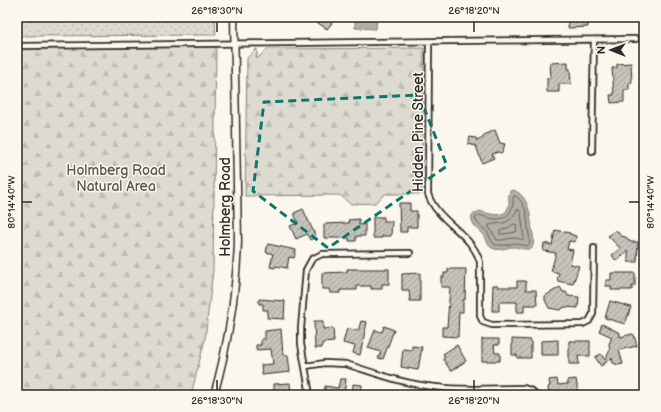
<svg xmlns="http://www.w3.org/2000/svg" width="661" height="412" viewBox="0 0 661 412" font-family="'Balsamiq Sans',sans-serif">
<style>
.forest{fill:url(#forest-firs);stroke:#84827e}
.park{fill:url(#park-dots);stroke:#84827e}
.water{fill:#b1afa7;stroke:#7b7a75}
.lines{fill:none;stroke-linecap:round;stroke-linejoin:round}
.shore{stroke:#61605d;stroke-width:1}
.building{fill:url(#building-hatch);stroke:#2b2b2b}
.street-casing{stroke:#2b2b2b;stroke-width:8}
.secondary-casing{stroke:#2b2b2b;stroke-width:9}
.street{stroke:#fbf7ec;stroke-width:4.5}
.secondary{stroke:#fbf7ec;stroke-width:6}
.marked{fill:none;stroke:#0f766e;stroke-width:3;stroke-dasharray:8 5;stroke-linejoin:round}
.ticks{fill:none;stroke:#2b2b2b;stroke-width:1.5}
.labels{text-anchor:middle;stroke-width:3;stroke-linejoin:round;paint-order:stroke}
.street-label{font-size:14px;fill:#2b2b2b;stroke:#fbf7ec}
.park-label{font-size:14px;fill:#585754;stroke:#fbf7ec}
.neatline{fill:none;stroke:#2b2b2b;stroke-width:1.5}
.ticks-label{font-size:10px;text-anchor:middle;fill:#2b2b2b}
</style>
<defs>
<pattern id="forest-firs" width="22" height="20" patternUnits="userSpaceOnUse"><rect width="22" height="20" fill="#dddad0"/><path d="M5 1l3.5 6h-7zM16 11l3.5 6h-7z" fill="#bebbb3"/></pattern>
<pattern id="park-dots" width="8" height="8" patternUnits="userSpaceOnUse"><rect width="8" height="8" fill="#dddad0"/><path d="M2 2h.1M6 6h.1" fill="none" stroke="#bebbb3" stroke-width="1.8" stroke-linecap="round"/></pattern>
<pattern id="building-hatch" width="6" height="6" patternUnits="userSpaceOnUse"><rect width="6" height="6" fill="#c7c4bc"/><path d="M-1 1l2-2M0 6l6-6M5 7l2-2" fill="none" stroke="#a29f99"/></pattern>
</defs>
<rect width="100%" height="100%" fill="#fbf7ec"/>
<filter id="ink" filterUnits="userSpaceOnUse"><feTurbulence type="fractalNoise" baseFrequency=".025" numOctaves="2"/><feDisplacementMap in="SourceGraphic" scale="8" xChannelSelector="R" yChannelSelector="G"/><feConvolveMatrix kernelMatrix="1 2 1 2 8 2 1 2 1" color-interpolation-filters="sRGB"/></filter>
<g filter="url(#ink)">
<!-- forest -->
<path class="forest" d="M216 47 213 270 205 339 191 395H17V49Z
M424 48 422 194H385L375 203 350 204 340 195 245 196 247 58 256 49H257V59L267 49Z"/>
<!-- park -->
<path class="park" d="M17 17H215L216 35 17 36Z"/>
<!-- water -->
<path class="water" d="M355 17H377L376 29 355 28Z
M514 190C529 197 530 214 532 229 533 236 535 241 532 248 525 251 520 247 513 247 507 247 499 252 492 248 487 245 487 239 484 235 478 228 470 225 472 215L480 211C489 214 507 220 509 204 509 199 508 196 510 191Z"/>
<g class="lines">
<!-- shore -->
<path class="shore" d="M514 196H516L521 201 526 211 530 243 527 246 514 243 507 245H495C491 241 490 237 488 233 483 227 477 225 475 218L479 215C492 219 506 224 512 208 514 204 512 199 514 196Z
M517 210H519L521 212 524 239C521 240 518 238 514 238 508 238 503 241 497 240L489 227V225C504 222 508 226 517 210Z
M514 224 517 225 516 232 504 234H500V231L509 227Z"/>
</g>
<!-- building -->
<path class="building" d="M309 17H328L327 19 332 23 327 29Z
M568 17H579V20L588 21V27L568 28Z
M568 62V69H570L571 84H559V92H547V78H551L550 63Z
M631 63 632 83H629V90H624V102L611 103 610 95H614L612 68H617V64Z
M495 130 500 143 505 144 502 153 498 152 492 154 494 158 482 163 476 146 468 144 470 137 476 138 477 141 483 138 484 135Z
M399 203H410V211H417V227H407V232H400Z
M303 209 316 237 310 240 307 234 296 239 290 226 298 223 294 213Z
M373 217H384V221H392L391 236H382V238H373Z
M359 219V225L365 224V236H356V241H349V238H324V224L349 223 348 220Z
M555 230 570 233V234L576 236 575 242 569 241 567 249 573 250 570 264 579 266 573 284 557 281 559 273 551 271 556 253 543 251 544 243 552 245Z
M616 230 621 236 626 237 630 242H638L637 262H628V251L616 261 612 255 620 248 608 236Z
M268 244 296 250 294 258 289 257 287 268 276 266 275 268 270 267 273 254 266 252Z
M347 269H389V284H382V289H371V286H357V290H340V293H330L329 289H322V273L347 272Z
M448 269H466L465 300H463V312H459L458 337 442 336V327H447L450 287H441V277H444V273H448Z
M420 273V301H410L409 290H402V274Z
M611 273H635V286H632V290H611V286H606V280H611Z
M517 281H526V290H536L537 305H524V312H517V302H499V311H492L493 285H498V287H517Z
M560 287 563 292H566L568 296 579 297 578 308 565 307 560 310 549 308 545 300V296Z
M259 299 285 301 284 319 267 318 268 310H263V304H259Z
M610 301 631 307 625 324 605 318Z
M314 321H323V329L333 328 334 342 322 343V348H315Z
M361 321 367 322 360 355 353 353 355 346 343 343 347 328 358 331Z
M602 324 620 333V337L632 334 634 335 637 346 619 350 623 364 618 365 613 363 612 358 601 366 595 357 601 354 605 360 610 350 609 344 612 337 599 331Z
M384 326 394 330 383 359 378 358 381 352 368 348 375 330 382 332Z
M281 329 283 355H288L290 372 262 375 261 365 273 364 271 349 256 350V345H261V339H265V331Z
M482 339H499V345H494L495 353H500V361H482Z
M512 339 531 340V358H517V355H512Z
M558 340V355H541V341Z
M569 341H590V356H578L579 364H569Z
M457 345 466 361 451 371 443 359 445 357 443 354Z
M412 346 422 347 418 370 401 367 403 349 412 350Z
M340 379H346L344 395H324L325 386 338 388Z
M557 379 558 385 568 384V380L576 379 578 391 566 392V395H549L548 387 550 386 549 380Z
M290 383 291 395H270V391H274V384Z
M353 384 362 385 361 395H352Z"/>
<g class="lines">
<!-- street casing -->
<g class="street-casing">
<path id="street" d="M429 42 428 194C437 222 472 233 480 262V316L483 322 492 325 583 324 589 321 593 314 594 248
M17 46 636 39
M592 151 594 40
M306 366 325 363 346 364C375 373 404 384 435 387 464 391 494 388 524 388L532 391 535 395
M310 395 301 344V328L306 270 312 259 322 254 410 253"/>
</g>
<!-- secondary casing -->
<g class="secondary-casing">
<path id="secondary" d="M214 395C228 345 236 294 238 242L234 17"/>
</g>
<!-- street -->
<use href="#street" class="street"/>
<!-- secondary -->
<use href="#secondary" class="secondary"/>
</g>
</g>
<!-- marked area -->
<path class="marked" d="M419 95 447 166 328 248 253 191 264 102Z"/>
<!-- ticks -->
<path class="ticks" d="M217 22V32M474 22V32M22 202H32M629 202H639M217 380V390M474 380V390"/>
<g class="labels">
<!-- street labels -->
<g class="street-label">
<text transform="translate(418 132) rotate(-90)" y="5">Hidden Pine Street</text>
<text transform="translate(225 207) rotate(-90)" y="5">Holmberg Road</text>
</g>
<!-- park labels -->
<g class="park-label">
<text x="116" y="175">Holmberg Road<tspan x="116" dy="16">Natural Area</tspan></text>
</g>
</g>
<!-- margin -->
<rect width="661" height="412" fill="none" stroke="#fbf7ec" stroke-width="44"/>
<!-- north arrow -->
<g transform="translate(611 50) rotate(270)" stroke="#fbf7ec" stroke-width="3" paint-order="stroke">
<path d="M0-3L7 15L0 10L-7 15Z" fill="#2b2b2b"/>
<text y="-6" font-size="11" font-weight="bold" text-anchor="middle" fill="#2b2b2b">N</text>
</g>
<rect x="22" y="22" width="617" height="368" class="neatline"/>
<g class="ticks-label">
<text x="217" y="14">26°18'30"N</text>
<text x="474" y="14">26°18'20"N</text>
<text transform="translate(650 202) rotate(-90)" y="4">80°14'40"W</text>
<text transform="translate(11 202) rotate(-90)" y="4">80°14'40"W</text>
<text x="217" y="404">26°18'30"N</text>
<text x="474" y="404">26°18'20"N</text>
</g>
</svg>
